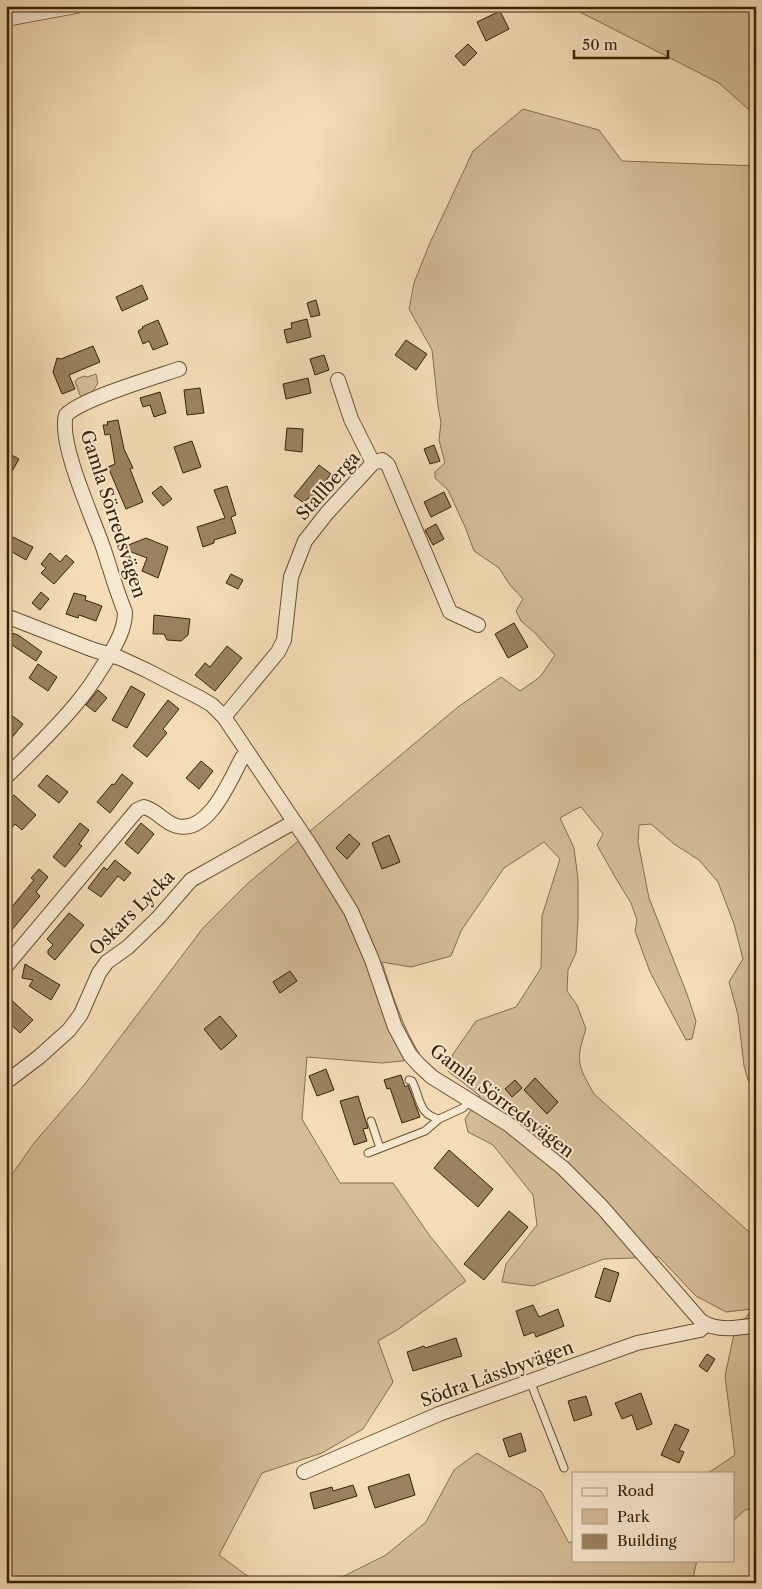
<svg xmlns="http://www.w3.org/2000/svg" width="762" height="1589" viewBox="0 0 762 1589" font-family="'Libre Caslon Text',serif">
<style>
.green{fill:#d3bc98;stroke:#866e4e}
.building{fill:#9a8260;stroke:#392103}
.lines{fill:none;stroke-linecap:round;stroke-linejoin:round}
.lane-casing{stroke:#685030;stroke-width:9}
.street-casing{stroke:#685030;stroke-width:16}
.lane{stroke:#f7e8d0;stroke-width:7}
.street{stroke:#f7e8d0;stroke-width:14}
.labels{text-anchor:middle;stroke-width:4;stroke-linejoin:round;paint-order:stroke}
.street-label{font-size:18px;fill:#392103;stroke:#f7e8d0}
</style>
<rect width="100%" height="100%" fill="#f3dcb6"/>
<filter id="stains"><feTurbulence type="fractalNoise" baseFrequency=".004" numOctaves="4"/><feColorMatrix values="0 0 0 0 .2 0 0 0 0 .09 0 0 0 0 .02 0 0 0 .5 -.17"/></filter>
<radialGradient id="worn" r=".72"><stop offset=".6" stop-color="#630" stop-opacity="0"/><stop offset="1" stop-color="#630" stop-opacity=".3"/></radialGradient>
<!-- green -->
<path class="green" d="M579 6H756V116L719 83 574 9Z
M523 109 599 130 622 161 756 166V1088L748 1080 744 1066 738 1015 729 982 743 959 734 924 718 882 699 860 674 844 651 824 639 825 638 842 649 898 687 994 696 1021 692 1039 686 1040 650 972 635 931 637 920 631 903 615 877 597 845 603 834 581 807 576 809 560 818 574 848 578 879V920L576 953 568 970 567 991 577 1005 586 1029C575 1062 578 1065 594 1094L756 1238V1303L753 1309 756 1333V1507L745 1510 733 1521V1473H708L735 1455 725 1376 734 1334 752 1309 726 1312 696 1296 659 1257 604 1259 533 1286 502 1282 506 1264 537 1225 533 1195 493 1145 468 1132 465 1119 480 1096 448 1071 453 1054 476 1021 516 1007 541 968 542 916 560 859 544 842 504 868 461 931 451 956 411 967 382 962C392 994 402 1026 420 1055L402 1061 382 1063 307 1057 302 1119 340 1183H393L430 1236 466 1281 397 1330 378 1341 393 1382 363 1429 322 1453 262 1473 219 1555 257 1583H6V1183L34 1143 84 1085 203 928 247 884 458 707 501 677 520 691 540 677 555 655 535 633 521 621 516 611 523 599 510 585 499 568 474 551 466 529 448 490 435 478V472L445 463 439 440 441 423 438 406 432 350 409 309 414 283 429 245 473 151Z
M96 374 98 383 90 396 82 400 75 382 77 379 84 376 87 377Z
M477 1453 541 1491 569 1543 573 1541V1560H697L692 1583H336L340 1578 386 1555 426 1522 454 1470Z"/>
<!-- building -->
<path class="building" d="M500 11 509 29 486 41 477 22Z
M468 44 477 53 464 66 455 56Z
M142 285 148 299 122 311 116 297Z
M316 300 320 315 311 317 307 303Z
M307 319 311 337 287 343 284 330 292 328 291 323Z
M158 320 168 344 153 350 149 341 143 344 138 331 143 328 142 327Z
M406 340 427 354 416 370 395 355Z
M93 346 100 362 69 375 75 389 62 394 53 372 57 358 61 359Z
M324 355 329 370 315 375 310 359Z
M308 378 311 393 286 399 283 384Z
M200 388 204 413 187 415 184 390Z
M160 392 166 413 154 417 150 405 143 407 140 398Z
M118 420 124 449 133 468 130 469 143 502 126 509 108 467 115 464 110 434 105 435 103 425H108L107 422Z
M287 428 303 429 302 452 285 450Z
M192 441 201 467 183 473 174 447Z
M434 445 440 461 430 464 424 449Z
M6 452 19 459 6 482Z
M319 465 331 474 311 500 308 498 304 503 294 496Z
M161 486 172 499 163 506 152 493Z
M227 486 236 515 231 517 236 533 214 540V543L203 547 197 527 225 518 214 490Z
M444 492 451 507 431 517 424 502Z
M436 524 444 539 433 545 425 530Z
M13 537 33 547 26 560 7 549Z
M146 538 168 547 158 578 142 571 147 558 121 548Z
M50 553 60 562 66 555 74 562 54 584 41 573 46 568 41 564Z
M231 574 243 580 238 589 226 583Z
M41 592 49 599 40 610 32 603Z
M74 593 86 596 85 600 102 606 96 621 79 615 78 618 66 614Z
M154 615 190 619 188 635 181 641 167 640 164 634H153Z
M514 623 528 647 508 658 495 634Z
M6 631 18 635 42 652 36 661 6 641Z
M227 646 242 658 215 691 195 675 205 663 210 667Z
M38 664 57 677 48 691 29 678Z
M131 686 145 694 127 728 112 720Z
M98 690 107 698 95 712 86 705Z
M168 700 179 709 163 729 167 733 147 757 133 746Z
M6 711 23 724 6 745Z
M201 761 213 771 199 789 186 778Z
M122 774 133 783 110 813 97 802 112 784 114 785Z
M47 775 68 792 59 803 38 786Z
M14 795 36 815 22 830 15 824 6 834V803Z
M80 823 89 830 79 844 82 846 65 867 53 857Z
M141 823 154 834 138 854 125 843Z
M349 834 360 844 347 859 336 848Z
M389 835 400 862 382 869 372 843Z
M115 860 131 873 124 881 118 876 101 897 88 888 104 867 107 870Z
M39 869 48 877 36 892 40 896 6 937V914L34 880 31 878Z
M69 913 84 925 55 960 48 954V950L53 945 47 939Z
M25 964 60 985 51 1000 29 986 33 980 22 978Z
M290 971 297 981 280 993 273 982Z
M6 995 33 1020 20 1033 6 1020Z
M220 1016 237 1036 221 1050 204 1029Z
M326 1069 334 1090 317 1096 309 1076Z
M401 1075 405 1087 408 1085 420 1117 402 1123 390 1088 387 1089 384 1080Z
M535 1078 558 1102 547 1114 524 1090Z
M515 1080 522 1088 512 1097 505 1089Z
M358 1096 368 1128 363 1129 367 1141 354 1145 340 1101Z
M449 1150 493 1189 478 1207 434 1168Z
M509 1211 528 1227 484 1280 464 1264Z
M604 1268 619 1273 610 1302 595 1297Z
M533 1305 539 1317 558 1309 564 1326 536 1337 534 1332 524 1336 516 1311Z
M456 1338 462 1356 413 1371 407 1352 424 1346 425 1348Z
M707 1354 715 1359 707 1372 699 1366Z
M641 1393 652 1424 637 1430 632 1415 622 1419 615 1403Z
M586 1396 592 1415 574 1421 568 1401Z
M675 1424 689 1430 679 1450 684 1452 679 1463 661 1455Z
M521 1433 526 1451 509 1457 503 1439Z
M409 1474 415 1495 375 1508 368 1487Z
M353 1485 357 1496 314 1509 310 1493 332 1487 333 1491Z"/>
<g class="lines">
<!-- lane casing -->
<g class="lane-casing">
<path id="lane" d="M409 1080 412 1081C421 1099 418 1114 439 1119
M371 1121 380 1148
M368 1153 425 1131 439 1119 463 1108 470 1101
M530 1381 564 1468"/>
</g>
<!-- street casing -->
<g class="street-casing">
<path id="street" d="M6 19 76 6
M338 380 351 419 373 463
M6 616 91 649 120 658 146 670 202 699 212 705 224 717 310 845 351 911 372 960 395 1027 410 1055 419 1065 432 1077 508 1124 563 1168 602 1207 701 1321C716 1332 739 1328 756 1325
M224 717 278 652 284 640 291 577 305 541 327 513 373 463 382 460 388 465 450 612 478 625
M6 777C31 752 58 727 80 699 90 687 98 674 106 661 115 646 125 630 125 612 116 590 110 568 103 547 93 518 58 443 66 415 81 399 155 377 179 369
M6 966 137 810 144 807C157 810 164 823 177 826 209 834 230 780 242 758L248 753
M6 1082 39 1057 69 1030 81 1014 99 973 107 962 128 947 158 918 191 880 294 822
M304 1472 439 1414 637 1343 700 1330 706 1324"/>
</g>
<!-- lane -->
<use href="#lane" class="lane"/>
<!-- street -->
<use href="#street" class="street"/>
</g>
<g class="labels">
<!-- street labels -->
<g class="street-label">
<text transform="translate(328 486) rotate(-48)" y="6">Stallberga</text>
<text transform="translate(113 514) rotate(72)" y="6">Gamla Sörredsvägen</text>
<text transform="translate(132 913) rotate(-45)" y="6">Oskars Lycka</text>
<text transform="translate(502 1101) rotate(37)" y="6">Gamla Sörredsvägen</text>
<text transform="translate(497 1374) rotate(-20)" y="6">Södra Låssbyvägen</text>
</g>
</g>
<!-- margin -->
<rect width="762" height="1589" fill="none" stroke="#f3dcb6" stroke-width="25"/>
<rect x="8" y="8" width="747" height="1574" fill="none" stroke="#392103" stroke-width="2.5"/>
<rect x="12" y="12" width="737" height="1564" fill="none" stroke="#392103"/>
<!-- legend -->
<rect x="572" y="1472" width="162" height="90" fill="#f7e8d0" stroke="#ab987e"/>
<rect x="582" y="1488" width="25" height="8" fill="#f7e8d0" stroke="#ab987e"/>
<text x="617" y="1496" font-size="15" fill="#392103">Road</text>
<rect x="582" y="1509" width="25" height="15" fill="#d3bc98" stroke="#ab987e"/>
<text x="617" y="1522" font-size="15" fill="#392103">Park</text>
<rect x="582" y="1534" width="25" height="15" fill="#9a8260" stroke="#ab987e"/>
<text x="617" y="1546" font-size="15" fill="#392103">Building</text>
<!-- scale -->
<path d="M574 50v8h94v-8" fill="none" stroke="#392103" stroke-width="2.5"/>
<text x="582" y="50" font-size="15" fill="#392103" stroke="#f7e8d0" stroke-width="4" paint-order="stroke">50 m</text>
<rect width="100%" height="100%" filter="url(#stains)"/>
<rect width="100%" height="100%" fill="url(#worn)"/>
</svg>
